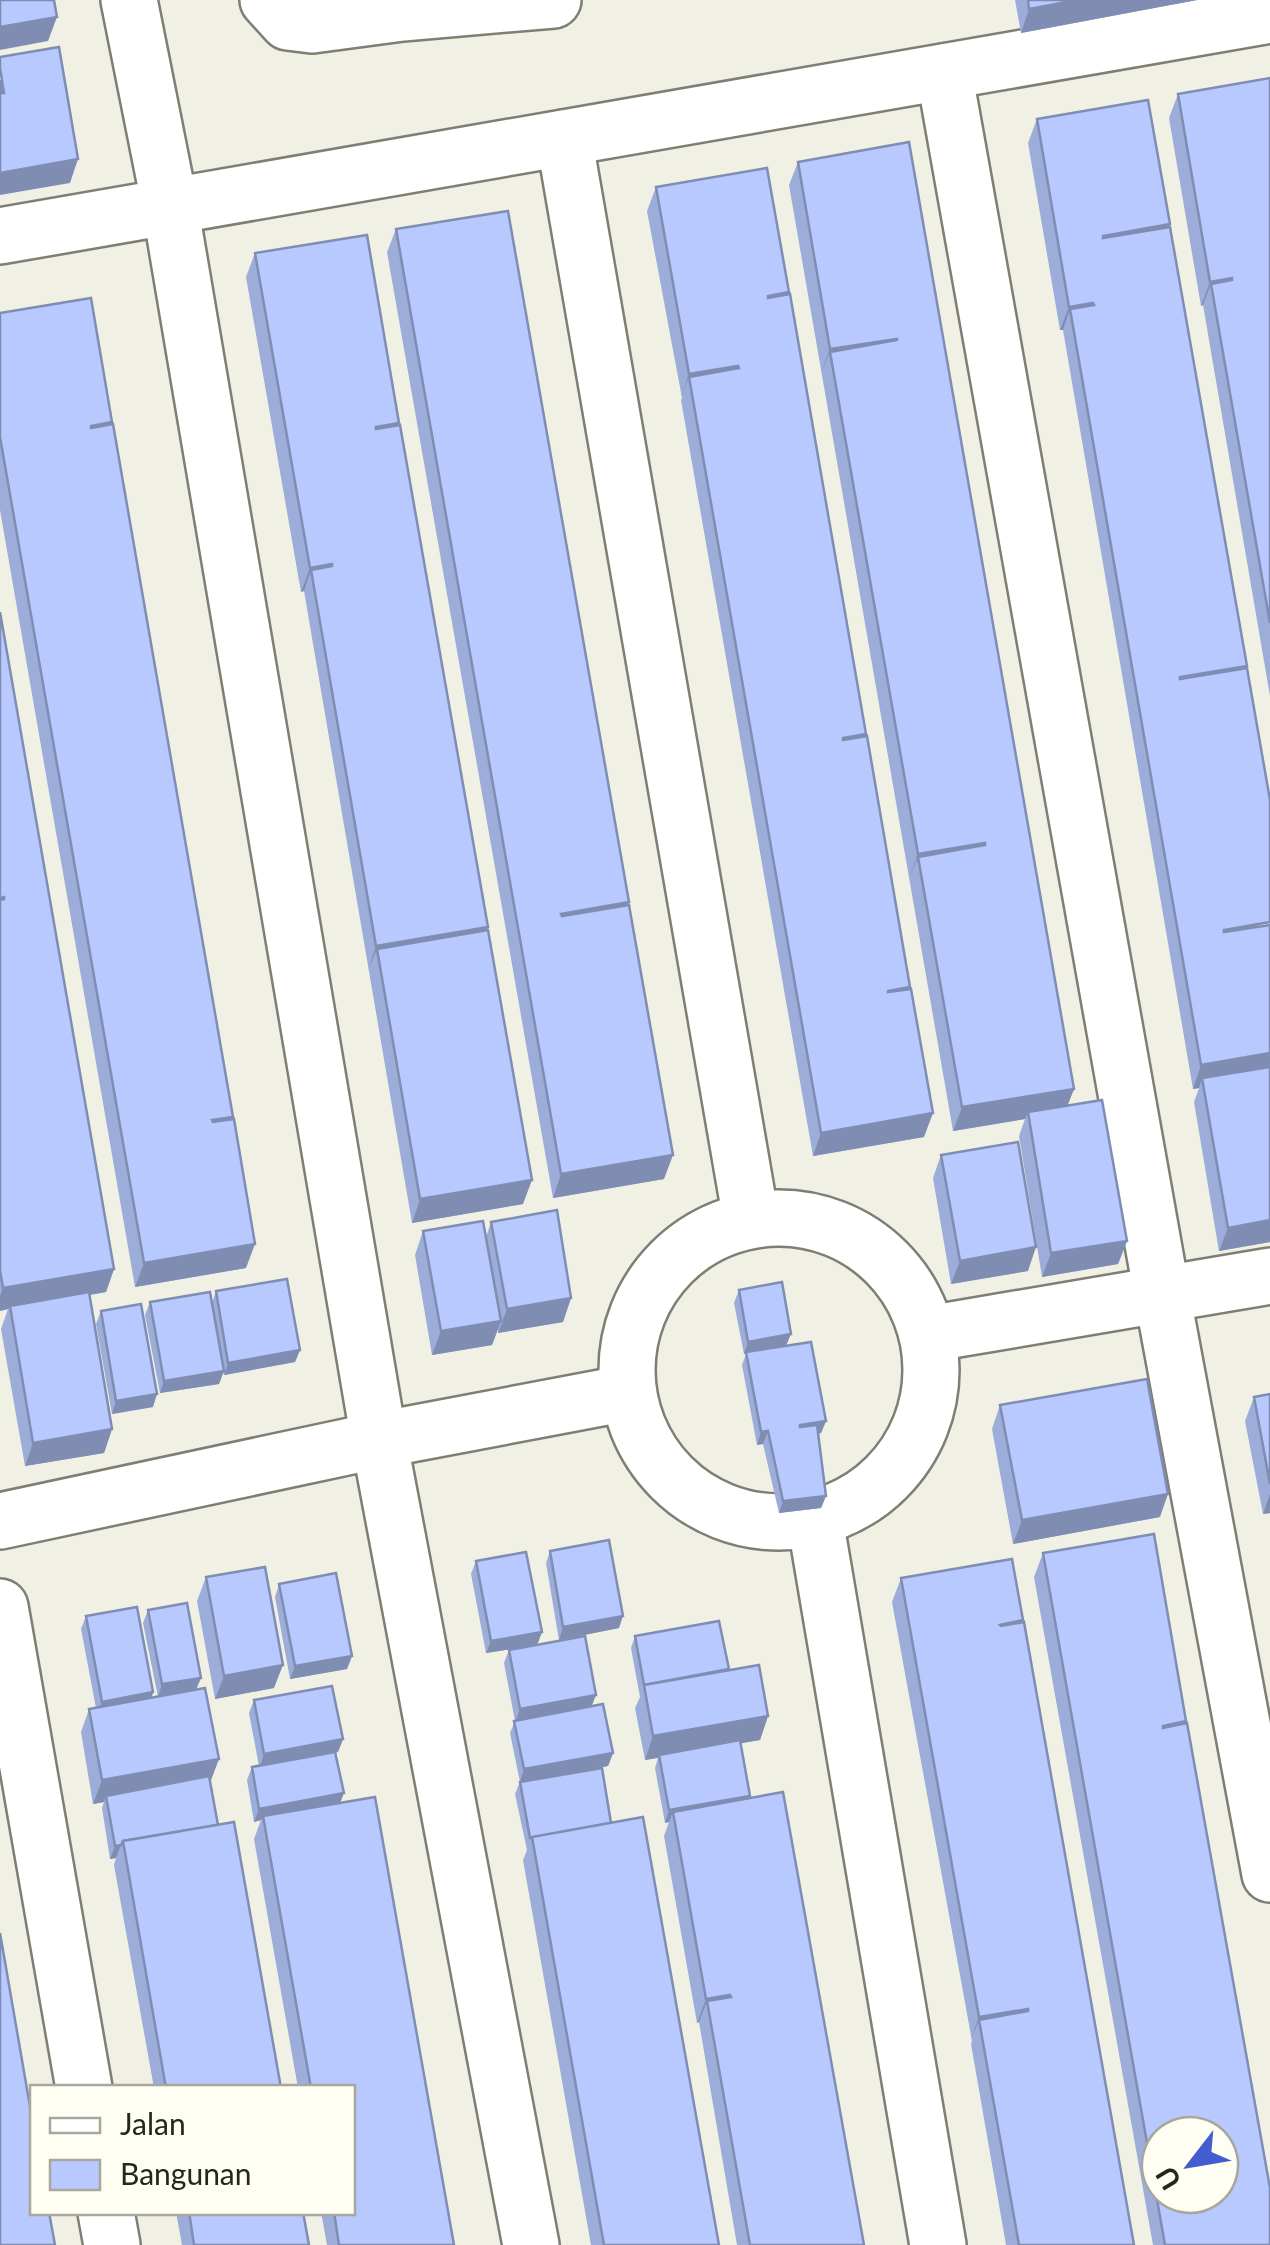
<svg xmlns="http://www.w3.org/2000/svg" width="1270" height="2245" viewBox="0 0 1270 2245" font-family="Lato,sans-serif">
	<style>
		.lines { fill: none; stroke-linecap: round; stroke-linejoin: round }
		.minor-casing { stroke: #7f7e73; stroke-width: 60 }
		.minor { stroke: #fff; stroke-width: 55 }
		.wall { fill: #9dadda }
		.shaded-wall { fill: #808db2 }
		.building { fill: #b7c9fe; stroke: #808db2; stroke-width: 2.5; fill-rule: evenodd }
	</style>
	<rect width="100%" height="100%" fill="#f1f0e4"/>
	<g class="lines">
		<defs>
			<g id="minor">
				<path d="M129,0L170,206L379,1440L531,2245"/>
				<path d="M268,0L288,22L312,25L402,13L553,0"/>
				<path d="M944,72L1162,1294L1270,1874"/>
				<path d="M564,138L751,1219"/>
				<path d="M0,236L1270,15"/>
				<circle cx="779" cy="1370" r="152"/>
				<path d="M928,1334L1270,1276"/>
				<path d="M815,1520L938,2245"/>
				<path d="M0,1521L379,1440L627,1393"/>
				<path d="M0,1607L84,2088"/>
				<path d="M106,2212L112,2245"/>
			</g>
		</defs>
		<use href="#minor" class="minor-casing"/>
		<use href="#minor" class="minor"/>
	</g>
	<g class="wall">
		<path d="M1015,0H1197L1021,33Z"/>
		<path d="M1270,78V696L1203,305L1201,306L1169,118L1178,94Z"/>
		<path d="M1037,119L1169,227L1246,669L1270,1242L1219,1251L1194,1102L1199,1088L1193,1089L1063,330H1060L1028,143Z"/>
		<path d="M798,162L1074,1089L1067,1106L1127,1241L1118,1264L1042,1277L1019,1136L1025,1119L953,1131L789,185Z"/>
		<path d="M656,187L788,295L910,987L924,1137L813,1156L681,400L682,398L647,211Z"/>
		<path d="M396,229L627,905L664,1179L553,1198L387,252Z"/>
		<path d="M255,253L399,423L488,927L487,930L523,1204L412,1223L304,591L301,592L246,277Z"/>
		<path d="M0,313L111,425L232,1119L246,1268L135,1287L0,510Z"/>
		<path d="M0,612L114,1269L106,1292L89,1295L112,1429L104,1453L25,1466L1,1329L8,1309L0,1311Z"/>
		<path d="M941,1155L1028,1271L951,1284L933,1178Z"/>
		<path d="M491,1222L571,1298L563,1322L498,1333V1329L492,1345L432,1355L415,1255L423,1231L486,1237Z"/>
		<path d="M739,1290L787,1346L826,1421L821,1433L818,1434L826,1496L821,1508L779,1513L763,1444L757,1445L742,1365L746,1354H744L734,1303Z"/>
		<path d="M216,1291L300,1350L295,1362L224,1375L223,1372L219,1384L160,1393L145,1315L150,1302L212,1303Z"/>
		<path d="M101,1311L153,1407L112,1414L96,1324Z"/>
		<path d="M1270,1394V1513L1263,1514L1245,1421L1254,1397Z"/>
		<path d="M1000,1405L1160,1517L1013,1544L992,1429Z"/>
		<path d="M550,1551L619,1628L559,1640L546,1563Z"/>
		<path d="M1043,1553L1186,1721L1270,2245H1153L1034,1577Z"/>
		<path d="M476,1561L542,1632L537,1645L486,1653L471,1574Z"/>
		<path d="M206,1577L274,1688L215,1699L197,1601Z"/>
		<path d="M901,1578L1023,1620L1134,2245H1006L971,2044L972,2041L892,1602Z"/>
		<path d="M279,1584L352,1656L347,1669L290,1679L275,1597Z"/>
		<path d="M148,1610L196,1690L218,1825L281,2088H154L114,1865L116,1858L110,1859L102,1808L104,1802L93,1804L81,1732L89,1709L96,1708L81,1629L86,1616L153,1692L152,1698L158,1697L143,1623Z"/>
		<path d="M635,1636L729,1670L768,1716L760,1740L741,1743L750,1798L864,2245H737L699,2022L697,2023L664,1836L669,1822L665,1823L655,1768L658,1758L645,1760L635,1708L640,1697L631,1648Z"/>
		<path d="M509,1650L592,1706L613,1753L608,1766L535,1779L611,1823L719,2245H591L523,1860L527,1850L515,1794L520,1782L510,1733L515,1721L504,1663Z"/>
		<path d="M254,1700L343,1739L338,1752L335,1753L340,1803L454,2245H327L321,2212H352V2088H298L254,1839L261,1820L254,1822L247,1780L252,1767L259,1766L249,1713Z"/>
		<path d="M176,2212H303L309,2245H182Z"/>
	</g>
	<g class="shaded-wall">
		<path d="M1077,0H1197L1021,33L1029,9Z"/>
		<path d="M57,17L48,41L0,50V27Z"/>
		<path d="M78,159L70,183L0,195V173Z"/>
		<path d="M1170,224L1161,248L1094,260L1103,236Z"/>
		<path d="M1232,278L1223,302L1211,284L1203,305L1201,306L1210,282Z"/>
		<path d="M1093,303L1085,326L1070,309L1063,330H1060L1069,307Z"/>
		<path d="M897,339L888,362L830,352L821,373L830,349Z"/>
		<path d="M738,366L730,390L689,377L681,398L689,374Z"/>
		<path d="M332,564L323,588L311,570L304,591L301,592L310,568Z"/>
		<path d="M1247,666L1238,690L1171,701L1180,677Z"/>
		<path d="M985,843L976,867L918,857L909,878L918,854Z"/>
		<path d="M629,902L620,926L553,938L561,914Z"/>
		<path d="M488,927L479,951L377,949L368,970L376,946Z"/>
		<path d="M1270,1053V1075L1202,1078L1199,1088L1193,1089L1201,1065Z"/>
		<path d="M1074,1089L1065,1112H1028L1025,1119L953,1131L962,1107Z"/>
		<path d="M933,1113L924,1137L813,1156L821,1133Z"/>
		<path d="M673,1155L664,1179L553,1198L561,1174Z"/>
		<path d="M532,1180L523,1204L412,1223L420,1199Z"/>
		<path d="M1270,1220V1242L1219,1251L1228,1228Z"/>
		<path d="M1127,1241L1118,1264L1042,1277L1051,1253Z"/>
		<path d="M255,1244L246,1268L135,1287L144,1263Z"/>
		<path d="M1036,1247L1028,1271L951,1284L960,1261Z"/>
		<path d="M114,1269L106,1292L10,1309V1306L8,1309L0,1311V1296L3,1288Z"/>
		<path d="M571,1298L563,1322L498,1333L507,1309Z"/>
		<path d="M501,1321L492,1345L432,1355L441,1331Z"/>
		<path d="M791,1334L786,1346L744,1354L748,1342Z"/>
		<path d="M300,1350L295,1362L224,1375L228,1363Z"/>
		<path d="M224,1371L219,1384L160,1393L164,1381Z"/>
		<path d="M157,1394L153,1407L112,1414L116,1401Z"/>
		<path d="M826,1421L821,1433L795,1438L800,1425Z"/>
		<path d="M112,1429L104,1453L25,1466L33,1443Z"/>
		<path d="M768,1431L763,1444L757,1445L761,1432Z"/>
		<path d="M1168,1494L1160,1517L1013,1544L1022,1520Z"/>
		<path d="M1270,1494V1513L1263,1514Z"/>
		<path d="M826,1496L821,1508L779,1513L783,1501Z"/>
		<path d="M623,1616L619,1628L559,1640L563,1627Z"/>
		<path d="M542,1632L537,1645L486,1653L491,1641Z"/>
		<path d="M352,1656L347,1669L290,1679L295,1666Z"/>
		<path d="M283,1665L274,1688L215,1699L224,1676Z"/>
		<path d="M201,1678L196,1690L158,1697L162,1684Z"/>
		<path d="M153,1692L149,1705L97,1714L102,1702Z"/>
		<path d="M596,1695L591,1708L515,1722L520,1709Z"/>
		<path d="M768,1716L760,1740L645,1760L653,1736Z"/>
		<path d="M343,1739L338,1752L260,1767L264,1754Z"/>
		<path d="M613,1753L608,1766L520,1782L524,1769Z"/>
		<path d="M219,1759L210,1783L106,1796L104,1802L93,1804L102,1780Z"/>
		<path d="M344,1793L339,1806L263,1816L261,1820L254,1822L259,1809Z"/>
		<path d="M750,1796L746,1808L673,1812L669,1822L665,1823L669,1810Z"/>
		<path d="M121,1845L116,1858L110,1859L115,1846Z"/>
		<path d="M730,1995L722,2018L707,2001L699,2022L697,2023L706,1999Z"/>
		<path d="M1028,2009L1019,2033L979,2020L970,2041L979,2017Z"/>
	</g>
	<g class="building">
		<path d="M0,0H54L57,17L0,27Z"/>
		<path d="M1028,0H1077L1029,9Z"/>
		<path d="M59,47L78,159L0,173V80L2,93H4L0,68V57Z"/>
		<path d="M1270,78V623L1211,284L1232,280V278L1210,282L1178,94Z"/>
		<path d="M1148,100L1170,224L1103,236V238L1170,227L1247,666L1180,677V679L1247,668L1270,800V922L1224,930V932L1270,925V1053L1201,1065L1070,309L1094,305L1093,303L1069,307L1037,119Z"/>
		<path d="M909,142L1074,1089L962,1107L918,857L985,845V843L918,854L830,352L897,340V339L830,349L798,162Z"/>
		<path d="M767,168L789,292L768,296V298L790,294L866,734L843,738V740L867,736L910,987L888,991V992L911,989L933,1113L821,1133L689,377L739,368L738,366L689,374L656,187Z"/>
		<path d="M508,211L629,902L561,914L562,916L629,905L673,1155L561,1174L396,229Z"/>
		<path d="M367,235L399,423L376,427V429L400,425L488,927L376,946L311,570L332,566V564L310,568L255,253Z"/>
		<path d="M91,298L112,422L91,426V428L113,424L233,1117L212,1120L213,1122L234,1119L255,1244L144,1263L0,437V313Z"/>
		<path d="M0,612L114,1269L3,1288L0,1271V900L4,899V897L0,898Z"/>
		<path d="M488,930L532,1180L420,1199L377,949Z"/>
		<path d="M1270,1067V1220L1228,1228L1202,1078Z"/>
		<path d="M1102,1100L1127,1241L1051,1253L1028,1112Z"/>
		<path d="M1018,1142L1036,1247L960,1261L941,1155Z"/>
		<path d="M557,1210L571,1298L507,1309L491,1222Z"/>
		<path d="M483,1221L501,1321L441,1331L423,1231Z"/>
		<path d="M287,1279L300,1350L228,1363L216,1291Z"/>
		<path d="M782,1282L791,1334L748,1342L739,1290Z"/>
		<path d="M89,1292L112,1429L33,1443L10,1306Z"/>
		<path d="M210,1292L224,1371L164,1381L150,1302Z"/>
		<path d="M141,1304L157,1394L116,1401L101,1311Z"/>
		<path d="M811,1342L826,1421L800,1425V1427L817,1425L826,1496L783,1501L768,1431L761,1432L746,1352Z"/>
		<path d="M1147,1379L1168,1494L1022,1520L1000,1405Z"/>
		<path d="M1270,1394V1484L1254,1397Z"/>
		<path d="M1154,1534L1186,1721L1163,1726V1728L1187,1723L1270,2188V2245H1165L1043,1553ZM1160,2135H1220V2195H1160Z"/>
		<path d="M609,1540L623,1616L563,1627L550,1551Z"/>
		<path d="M526,1552L542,1632L491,1641L476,1561Z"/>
		<path d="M1012,1559L1023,1620L1000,1625L1001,1626L1024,1622L1134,2245H1019L979,2020L1028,2011V2009L979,2017L901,1578Z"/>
		<path d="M265,1567L283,1665L224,1676L206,1577Z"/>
		<path d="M336,1573L352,1656L295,1666L279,1584Z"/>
		<path d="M187,1603L201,1678L162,1684L148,1610Z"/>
		<path d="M137,1607L153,1692L102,1702L86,1616Z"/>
		<path d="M719,1621L729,1669L644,1685L635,1636Z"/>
		<path d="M585,1636L596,1695L520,1709L509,1650Z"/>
		<path d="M759,1665L768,1716L653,1736L644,1685Z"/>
		<path d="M332,1686L343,1739L264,1754L254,1700Z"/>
		<path d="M205,1688L219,1759L102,1780L89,1709Z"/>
		<path d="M603,1704L613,1753L524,1769L514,1721Z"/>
		<path d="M740,1740L750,1796L669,1810L659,1755Z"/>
		<path d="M335,1752L344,1793L259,1809L252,1767Z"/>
		<path d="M602,1768L611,1823L530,1838L520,1782Z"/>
		<path d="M209,1776L218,1825L123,1841L121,1845L115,1846L106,1796Z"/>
		<path d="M783,1792L864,2245H750L707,2001L731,1997L730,1995L706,1999L673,1812Z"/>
		<path d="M375,1797L454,2245H339L334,2212H352V2088H311L263,1816Z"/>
		<path d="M643,1817L719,2245H604L532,1837Z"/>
		<path d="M234,1822L281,2088H166L123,1841Z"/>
		<path d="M0,1933L32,2118V2212H49L55,2245H0Z"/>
		<path d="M189,2212H303L309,2245H194Z"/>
	</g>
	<rect x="30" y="2085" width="325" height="130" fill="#fffef2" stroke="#a8a79e" stroke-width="2.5"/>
	<rect x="50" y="2118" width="50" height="15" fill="#ffffff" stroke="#a8a79e" stroke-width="2.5"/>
	<text x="120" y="2135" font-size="30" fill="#252521">Jalan</text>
	<rect x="50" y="2160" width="50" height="30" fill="#b7c9fe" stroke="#a8a79e" stroke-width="2.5"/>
	<text x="120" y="2185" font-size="30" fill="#252521">Bangunan</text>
	<g transform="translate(1190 2165) rotate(239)"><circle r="48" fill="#fffef2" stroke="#a8a79e" stroke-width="2.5"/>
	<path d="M0-8L18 38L0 25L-18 38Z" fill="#435ccf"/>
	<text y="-15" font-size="28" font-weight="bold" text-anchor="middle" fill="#252521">U</text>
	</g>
</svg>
